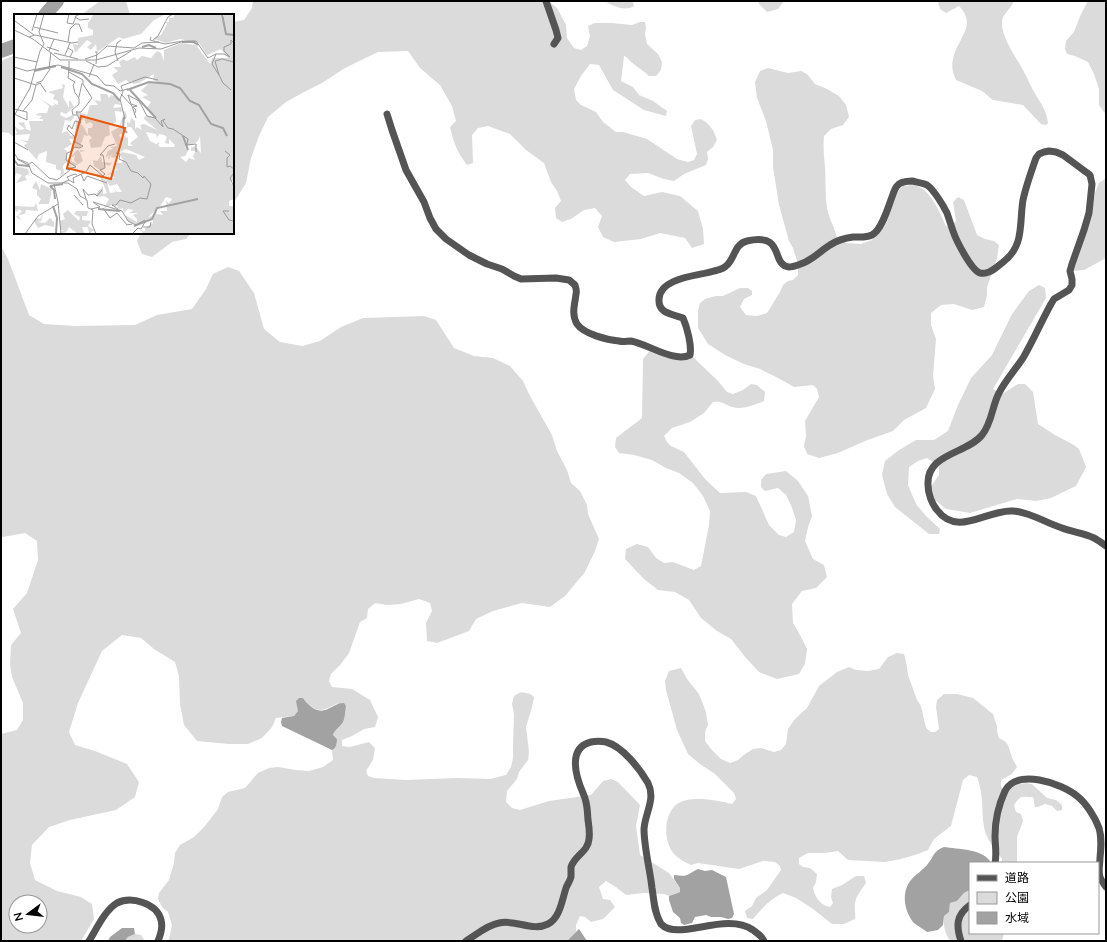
<svg xmlns="http://www.w3.org/2000/svg" width="1107" height="942" viewBox="0 0 1107 942" font-family="Lato,'Noto Sans JP',sans-serif">
	<style>
		.green { fill: #dbdbdb; fill-rule: evenodd }
		.water { fill: #a2a2a2 }
		.lines { fill: none; stroke-linecap: round; stroke-linejoin: round }
		.river { stroke: #a2a2a2; stroke-width: 14 }
		.street { stroke: #545454; stroke-width: 7 }
		.inset-river { fill: none; stroke: #a2a2a2; stroke-width: 2 }
		.inset-road { fill: none; stroke: #999; stroke-width: 1 }
		.view { fill: #e8590c; fill-opacity: 0.15; stroke: #e8590c; stroke-width: 2 }
		.inset-edge { fill: none; stroke: #000; stroke-width: 2 }
	</style>
	<rect width="100%" height="100%" fill="#fff"/>
	<g class="green">
		<path d="M100,1H126L130,15H81Z"/>
		<path d="M253,1H548L557,8L566,25L567,38L574,48L581,50L587,46L590,36L588,26L595,23H611L632,25L640,22H645L646,28L645,34L647,44L658,54L662,62L661,70L656,76H649C644,71 640,69 635,65C630,62 629,58 624,56L621,81L633,87L639,95L653,101L667,111L666,116L644,110L613,90L599,65L590,64L581,76L574,89L576,100L581,105L596,112L603,122L616,132H623L647,139L677,159L688,162L694,160L697,154L691,126L695,120L701,119C710,124 714,130 717,140L713,147L707,152L708,159L706,165L684,174L674,181L664,179L648,173L630,174L625,180L631,187L644,196L662,192L680,196L698,211L703,229L704,244L692,248L685,238L660,233L641,239L614,242L603,237L598,227L602,216L595,208L584,210L571,219L562,222L556,218L555,208L561,201L557,191L551,182L544,163L526,150L510,134L488,126L478,128L472,135L473,163L467,165C457,152 454,144 450,127L456,121L452,106L440,85L420,68L408,51L378,52L345,68L322,83L304,92L286,102L268,117L259,136L251,158L246,183L233,204V22L244,20L252,8Z"/>
		<path d="M604,1H632L633,2L634,6C624,12 614,6 604,1Z"/>
		<path d="M758,1H784L778,9L767,12L759,4Z"/>
		<path d="M938,1H1014C1012,8 1002,14 1002,22C1001,37 1016,57 1023,70C1027,77 1030,85 1034,92C1040,102 1047,111 1048,123L1046,125L1041,124L1023,105L993,100L982,91L956,80C953,73 951,67 953,59C957,38 978,26 959,6L946,13L940,9Z"/>
		<path d="M1088,1H1106V115L1099,105V89L1094,74L1088,62L1075,56L1067,54L1065,49L1066,41L1074,32L1081,14Z"/>
		<path d="M15,55V138L9,133L1,132V61Z"/>
		<path d="M768,68L788,73L801,71L807,74L815,84L827,89L839,96L846,105L849,117L843,125L831,129L824,136C823,147 824,156 825,167C826,181 825,194 827,208C829,218 834,227 837,237L846,243L861,244L872,240L880,232L887,222L894,195L903,186C906,186 910,185 913,185C930,187 940,213 946,226L952,225L956,221L953,202L958,197L964,200L977,235L985,239L994,241L999,245L997,258L987,287V295L984,307L972,310L954,304L941,305L931,313V325L936,339L933,376L935,389L926,408L904,420L893,431L865,441L838,453L819,458L807,454L804,446L806,436L805,421L819,397L817,389L813,385L794,387L780,379L760,369L744,364L725,355L708,344L698,328V311L700,303L705,299L716,296H723L740,288H748L752,291V295L744,299L740,307L746,315L757,316L767,313L780,292L783,285L788,281L793,280L798,275V264L793,248L789,241L779,205L773,167V150L766,121L757,98L755,82L760,71Z"/>
		<path d="M1106,178V258L1084,270L1073,271L1092,213L1095,193L1099,183Z"/>
		<path d="M141,233H191L186,239L172,242L152,257L142,254L137,241Z"/>
		<path d="M1,246L8,259L29,315L44,324L75,326L135,325L157,315L192,309L206,289L213,274L228,267L239,271L254,293L264,329L280,342L302,346L320,341L341,327L363,318L424,316L436,320L454,348L474,356L493,358L510,366L523,381L530,396L552,435L557,451L567,470L571,483L580,491L587,505L588,514L599,539L595,551L585,572L565,596L550,607L522,603L493,611L476,619L469,631L437,643L427,641L426,623L432,611L430,603L419,599L401,604L387,605L375,603L368,609L367,618L360,622L349,653L341,664L331,674L329,681L332,687L352,689L370,700L378,717L375,727L364,729L352,736L342,740V746L350,747L369,742L375,748L373,760L366,771L368,776L374,778L406,780L457,778L490,779L506,775L511,767L513,758V745L514,714L512,704L514,696L521,692L530,694L534,697L532,707L526,727L529,752L528,760L519,772L517,779L507,791L506,802L512,808L520,810L549,801L591,795L603,781L611,779L618,782L640,805L636,826L640,855L669,873L680,888V892L675,894L669,896L664,894L644,893L626,895L616,887L606,881L599,887L603,899L610,900L615,907L603,919L591,922L585,917L580,916L576,925V932L567,941H168L169,939L172,925L168,912L162,907L158,899L159,893L169,880L174,863L175,853L180,845L194,837L205,826L218,809L222,797L228,792L245,788L258,773L269,768L278,767L296,770L309,771L323,767L333,760L332,750C336,747 337,744 337,739L333,735L335,730L338,703C322,712 316,714 303,698L298,706V711L294,716L276,718L272,727L262,738L248,744H229L197,741L184,725L180,704L179,676L175,662L154,649L141,638L122,635L102,651L78,703L69,732L75,745L95,751L127,764L139,782L135,797L116,810L70,820L49,827L32,845L30,863L35,880L57,891L81,897L92,904L94,919L81,941H1V734L17,730L23,720V703L12,677L10,664L11,645L21,633L13,609L27,593L38,560L37,541L25,533L3,537L1,539ZM16,902H40V926H16Z"/>
		<path d="M1039,285L1045,288L1046,298L993,389L1002,394L1018,384H1025L1033,392L1038,424L1055,435L1074,445L1079,449L1086,467L1076,486L1051,498L1036,501L1017,499L970,513L946,509L932,498L930,488L939,475V466L927,458L918,461L909,467L908,485L916,504L927,517L940,529L939,534H929L895,507L887,494L882,475L885,461L899,450L916,440H934L948,431L958,405L971,378L992,355L1012,314L1029,291Z"/>
		<path d="M651,349L681,354L693,357L718,381L727,392L733,394L743,390L751,384L757,385L765,392L764,401C754,405 743,410 732,407C723,404 723,401 713,402L704,413L690,422L672,428L664,436L667,442L671,446L684,452L705,479L720,493L746,492L756,496L769,525L779,535L786,537L794,532L796,520L791,505L786,495L778,488L765,491L761,487V480L766,474L786,471L798,481L808,496L812,516L808,527L805,541L813,559L824,565L827,577L816,588L802,591L792,604L793,623L800,635L807,649L805,664L799,674L777,679L759,672L746,658L731,639L717,631L701,618L689,600L675,592L658,590L644,579L625,559L626,549L637,544L648,547L656,558L664,563L673,562L694,570L701,566L709,525L710,511L703,496L693,483L679,473L666,468L652,460L634,455L619,453L615,447L616,438C624,431 634,425 642,418L643,359Z"/>
		<path d="M897,653L904,654L906,662L908,675L917,700L921,706L926,728L931,732H935L939,729L936,707L937,700L944,694H957L973,698L993,714L997,726V731L999,738C1009,743 1008,745 1011,754C1012,759 1015,763 1017,767L1012,774L1001,780V786L1003,789L1020,784L1026,783L1032,784L1047,798L1056,800L1062,805V810L1057,811L1052,806L1045,804L1038,807H1035L1034,803V799C1030,795 1034,798 1028,797C1019,796 1019,799 1014,805L1016,812L1021,814L1023,821L1017,837V863H1002V859C995,849 986,839 984,827C981,809 984,795 977,777L969,775L963,780L951,826L934,839L928,850L918,854L901,859L885,862L848,860L838,851L825,853H808L799,858V864L803,867L810,868L817,874L816,882L813,888C815,897 820,905 830,907L833,903L831,897L832,889L842,885L856,876H864L866,883C862,889 856,896 855,903C854,908 856,914 855,919L844,924H832L813,909L796,898L783,893C770,899 762,908 753,919L747,918L745,911L752,906L756,898L767,890L781,870L780,866L775,862L763,861L739,869L698,863L691,865C685,862 679,859 675,855C663,842 663,815 677,804C689,795 718,800 732,804L736,799L734,793L715,774L700,764L688,754L677,730L666,690L665,681L669,671L681,668L687,679L699,694L706,712L708,725L705,732V741L711,749L721,759L730,763L738,760L745,754L753,749L761,748L774,752L781,750L786,744L788,729L795,719L807,708L819,686L837,672L849,667L856,670L868,671L879,669L888,657Z"/>
		<path d="M969,891L970,894V933H1004L1002,941H950C945,933 943,926 944,916L949,912L950,903L957,901L964,893Z"/>
		<path d="M135,934L141,935L145,941H125L128,937Z"/>
	</g>
	<g class="water">
		<path d="M299,698H303C308,705 316,713 325,710C332,708 336,703 344,703L346,706C345,711 345,718 343,722C340,727 335,729 333,735L337,739C337,744 336,748 332,750L282,726L281,722L282,718L294,716L298,711L296,701Z"/>
		<path d="M944,847C957,849 985,849 991,863H970V890L964,893L957,901L950,903L949,912L944,916L943,925L938,930L927,932C923,929 918,926 914,923C904,911 901,892 911,880C916,874 923,870 927,865C934,857 933,851 944,847Z"/>
		<path d="M698,869L705,871L712,870L726,877L734,914L732,918L728,919L721,917H711L706,915L695,917L692,923L684,925L681,923L680,918L673,912L669,900V896L675,894L680,892V888L674,879V875C689,877 686,875 698,869Z"/>
		<path d="M122,928H134L135,934L128,937L125,941H108L110,937Z"/>
		<path d="M579,929L587,941H567Z"/>
	</g>
	<g class="lines">
		<g class="river">
			<path d="M45,15L57,1"/>
			<path d="M1,51L15,46"/>
		</g>
		<g class="street">
			<path d="M546,1L556,30L558,38L554,44"/>
			<path d="M387,114L392,130L406,170L424,202L430,218L436,229L446,239L469,255L487,264L502,269L514,276L521,279L556,278L569,280L575,285C576,288 577,291 576,294C575,304 571,314 577,324C584,334 607,340 619,341C623,342 627,341 631,341C648,344 674,363 690,355C692,346 687,327 683,318C673,314 658,314 659,299C660,277 699,276 714,271C718,270 723,269 726,266C735,259 734,244 747,241C786,232 770,265 789,267C792,267 795,266 798,265C814,260 817,253 830,245C836,241 845,238 853,237C859,237 866,238 872,235C882,230 888,207 892,197C893,194 895,188 897,186C900,182 907,181 912,181C916,182 923,183 927,185C934,190 943,205 947,213C949,219 951,225 953,231C956,240 971,270 980,273C983,274 986,273 989,272C994,270 998,266 1002,263C1025,246 1019,224 1023,200C1026,186 1031,172 1036,158L1039,154L1044,152L1049,151L1056,152L1063,155L1090,175L1092,184L1089,213L1084,230L1072,264L1070,271L1072,279V285L1069,290L1054,299L1051,304C1041,322 1033,341 1023,358C1015,370 1005,381 999,393C992,406 992,423 982,435C967,454 926,453 928,485C928,494 932,504 937,510C958,538 987,509 1013,511C1030,512 1046,523 1062,528C1072,532 1084,533 1094,538C1098,540 1102,543 1106,546"/>
			<path d="M995,863C997,854 995,845 995,836C995,821 999,804 1005,791C1017,768 1061,783 1077,796C1086,803 1095,817 1099,828C1102,838 1101,848 1100,858C1100,864 1098,871 1100,877C1101,880 1104,884 1106,887"/>
			<path d="M89,941C96,930 105,910 117,903C131,896 157,903 161,920C163,927 161,934 158,941"/>
			<path d="M466,941C476,935 487,925 499,923C516,919 532,932 548,924C560,918 562,900 566,888C567,885 570,881 571,877C571,874 571,870 571,867C575,855 588,852 589,839C590,832 589,827 588,820C587,809 588,804 583,793C576,777 567,748 591,742C596,741 601,741 606,742C622,746 640,769 648,783C656,799 645,813 644,829C644,847 650,870 652,888C654,900 654,913 661,924C678,942 725,911 753,930C757,933 762,936 764,941"/>
			<path d="M961,941C956,926 956,915 970,905"/>
		</g>
	</g>
	<g transform="translate(14 14)">
		<rect width="220" height="220" fill="#fff"/>
		<path d="M80,0H152L140,6L127,20L109,25L105,23L83,38L82,30L77,36L73,33L78,29L73,26L61,39L59,30L64,31V24L79,21V16L74,14V9ZM161,0H207L210,3V0H220V166L216,168L220,173V185L215,187V192H220V220H130L126,216L131,217V214L139,209V206L132,208L138,203L123,211L113,206L111,201L123,208V205L119,201L124,199H115L120,196L114,195L110,199L109,194L105,195L101,190L90,194L95,185L90,182L83,183L82,180L89,172V180L93,179L85,160L93,168L96,179L102,178L99,173L103,178H108L103,170L96,172L91,165L101,164L97,160L92,161L103,156L101,149H108L109,146L106,141L103,143L108,138L122,141L125,146L131,143L112,135L102,140V144L97,143L99,139L95,144L96,145H94L95,141L91,144L94,137L99,135L97,133L103,132L97,118L105,113L111,96L113,103L107,110L110,119L105,121L108,126L111,121L112,124L114,123V132H119L116,129L124,123L117,113H113V108L116,109L117,104L121,107V115L123,113L128,116L126,111L130,110L143,116L130,105L131,102L142,103L133,94L137,88L128,83L134,81L127,77L135,69L143,68L139,66L140,60L125,69L119,70L117,66V70L112,66L104,70L98,61L104,57L99,53H107L105,48L109,45L113,47L121,43L123,46L128,42L137,44L143,37L147,39L150,47V36L167,29L182,31L196,50L198,44H214L207,35L193,41L185,29L166,25L152,29L140,25L141,23L147,21L153,10L152,8H155V4H159ZM132,118L142,120L143,124L145,120L150,121L153,123L151,129L155,130V125L161,131L160,133H146L144,131L146,128L142,130L136,127ZM186,122L187,139L181,132L177,134V137H182L179,142L181,146L175,144L172,148L166,143L171,142L174,137L171,133L183,128ZM152,183L158,185L155,189L152,187L153,197H146L149,201L142,200L143,197L138,202L134,203L147,191ZM48,70L51,71L49,83L55,94V87L60,88H57L60,93L52,100L47,98L46,101L52,104L59,101L60,103L57,107L51,106L48,119L53,117L57,122L61,120L62,105L69,112L74,121V114H78L79,110L76,108L72,110L70,104L67,107L62,97L73,101L76,91H84L80,86L87,87L86,80H93L95,84L97,81L102,83L107,91L101,90L99,94L107,93L109,98L101,97L102,108L95,112L96,121L91,123L87,133L77,134L75,126L78,124L75,121L73,122L70,121L68,128L72,130L67,128V133L61,134L60,125H55L58,130L50,135L53,137V145L63,150L60,146L61,140L59,143L57,142L64,135L65,138L67,136L71,137L66,138L69,147L61,152L52,148L49,152L50,159L46,163L47,157L42,155V151L32,148L33,137L25,140L23,145L26,147L22,145L10,131L14,129L6,126L14,127L16,120L3,121L0,120L3,119L0,112L6,116L11,115L4,109L10,108L12,115L17,117L15,107H29V105H25L28,102L21,101L25,99H33L35,92L26,85L38,92L41,91L39,89L44,91V87L39,85L41,81L34,78L49,74ZM87,142L88,148L98,149L95,152L89,150L91,153L87,157L80,152L79,146L83,147ZM0,152L14,155L15,160L11,162L13,166L2,169L8,161L2,159L1,163ZM22,167L26,176L27,170L38,175L35,190H24L27,185L23,181V176L18,174ZM22,189L24,197L12,196L11,200L4,201L7,206L2,203L8,197L5,195L3,198L0,195V192L20,193ZM54,196L65,207L66,203L60,200L62,197H74L73,202H68V206L77,207L74,212L80,216L75,220L74,213H68L70,219L64,220L55,213L53,217L50,219L46,218L50,216H46V207L51,205L49,200ZM30,198L27,207L23,208L31,209L36,204L40,208V213L31,211L24,214L20,207L22,204L26,205Z" fill="#dbdbdb" fill-rule="evenodd"/>
		<path class="inset-river" d="M208,0L212,20L220,21M168,28H180L184,31M128,33L135,31L142,34M47,53L68,60L78,70L99,79L106,87M20,57L42,52M113,76L135,68L156,70L166,74L176,87L185,91L197,110L209,114L213,122M116,76L142,104M110,103L109,114L113,119M169,122L174,136M0,146L4,151L15,152M36,172L49,170M36,172L40,176L41,185M39,192L43,204L42,219M84,195L106,197M120,212L138,205L143,194L184,185"/>
		<path class="inset-road" d="M55,0L53,9L59,10M61,3L66,6L75,5M1,7L20,21M59,10L62,2L66,0M20,13L44,19M0,16L19,25L46,46H82L125,34L147,35L170,27H182L194,44L202,40L198,50L205,61L201,47L208,45L220,48M18,17L23,0M15,23L21,21L58,29L64,28M137,23L136,26L151,30L169,27M139,26L144,22L154,3L159,0M54,28L56,15L61,10H65L68,18M33,33L45,37M54,34L59,37L56,43M35,37L40,25M81,38H83L82,50M40,39L64,45M202,40H210L216,43L210,37V33L217,30V26L220,29M51,41L56,29M0,43L23,48M71,45L83,41L93,32L120,34L128,29L145,28M55,47V54L83,62L91,71L100,72L106,77L114,75M72,47L84,53L93,52L117,37M104,47L101,38L103,29L107,26M0,53L13,57L44,51L55,54L54,64L61,68L59,71L61,79L65,84V90L58,96L59,101H63M35,55L37,38M0,61V78M205,61L209,69L217,76M75,63L80,50M0,64L22,71L26,69L32,78M22,69L28,67L36,55M107,80L118,92L122,104M65,83L68,69M0,95L13,98V106L0,100M9,97L18,86L22,71M120,101L122,96L119,93L123,92L117,90L114,81L125,87L133,102L141,104L149,113L147,107L151,105L149,107L154,114L159,115L174,125L173,131L182,130V138M0,102L16,74L26,37L30,30L25,18L30,0M111,105L106,85L109,78L107,72L131,63L144,66M0,128L14,136M211,137L216,141L213,144V153L216,152L220,155M0,139L4,145L14,149L18,159L34,169H54L63,175L66,182L73,186L74,194L79,196L78,210L82,220M102,139L106,140L105,145L112,148L117,157L124,159L129,164L130,162L137,170L133,185L126,184L117,189L106,186L102,191H98L104,195M3,145L14,151M14,151L18,148L35,164L43,166L56,156L52,155L62,153L52,146L53,139L58,137L60,133L66,134L69,132L61,128V123L53,115L55,111L58,115L61,107L67,109L62,98H67L78,84L69,70V66L55,58M220,159L216,164L220,173M67,160L70,167L73,162L93,169M55,166L53,163L61,160L63,161M48,169L55,166L60,169L59,164L72,158L76,151L89,162L91,160L86,156L91,154L90,146L89,141H86L94,132L101,130M40,170L44,188M60,181L69,191M72,185L69,175L74,181L81,180L83,182L88,176M44,188L47,220M89,194L96,204L103,199L113,211L118,210M77,195L86,193L79,188L108,197L114,207L122,211L131,206M215,197H209L215,206L220,207M129,213H136L137,208M11,220L24,202L44,190M118,220L124,214L127,215L131,208"/>
		<path class="view" d="M67,102L111,114L97,165L53,154Z"/>
		<rect width="220" height="220" class="inset-edge"/>
	</g>
	<rect width="1107" height="942" fill="none" stroke="#000000" stroke-width="4"/>
	<rect x="969" y="862" width="130" height="72" fill="#ffffff" stroke="#999999"/>
	<rect x="977" y="875" width="20" height="6" fill="#545454" stroke="#999999"/>
	<text x="1005" y="882" font-size="12" fill="#000000">道路</text>
	<rect x="977" y="892" width="20" height="12" fill="#dbdbdb" stroke="#999999"/>
	<text x="1005" y="902" font-size="12" fill="#000000">公園</text>
	<rect x="977" y="912" width="20" height="12" fill="#a2a2a2" stroke="#999999"/>
	<text x="1005" y="922" font-size="12" fill="#000000">水域</text>
	<g transform="translate(28 914) rotate(255)"><circle r="19" fill="#ffffff" stroke="#999999"/>
	<path d="M0-3L7 15L0 10L-7 15Z" fill="#000000"/>
	<text y="-6" font-size="11" font-weight="bold" text-anchor="middle" fill="#000000">N</text>
	</g>
</svg>
